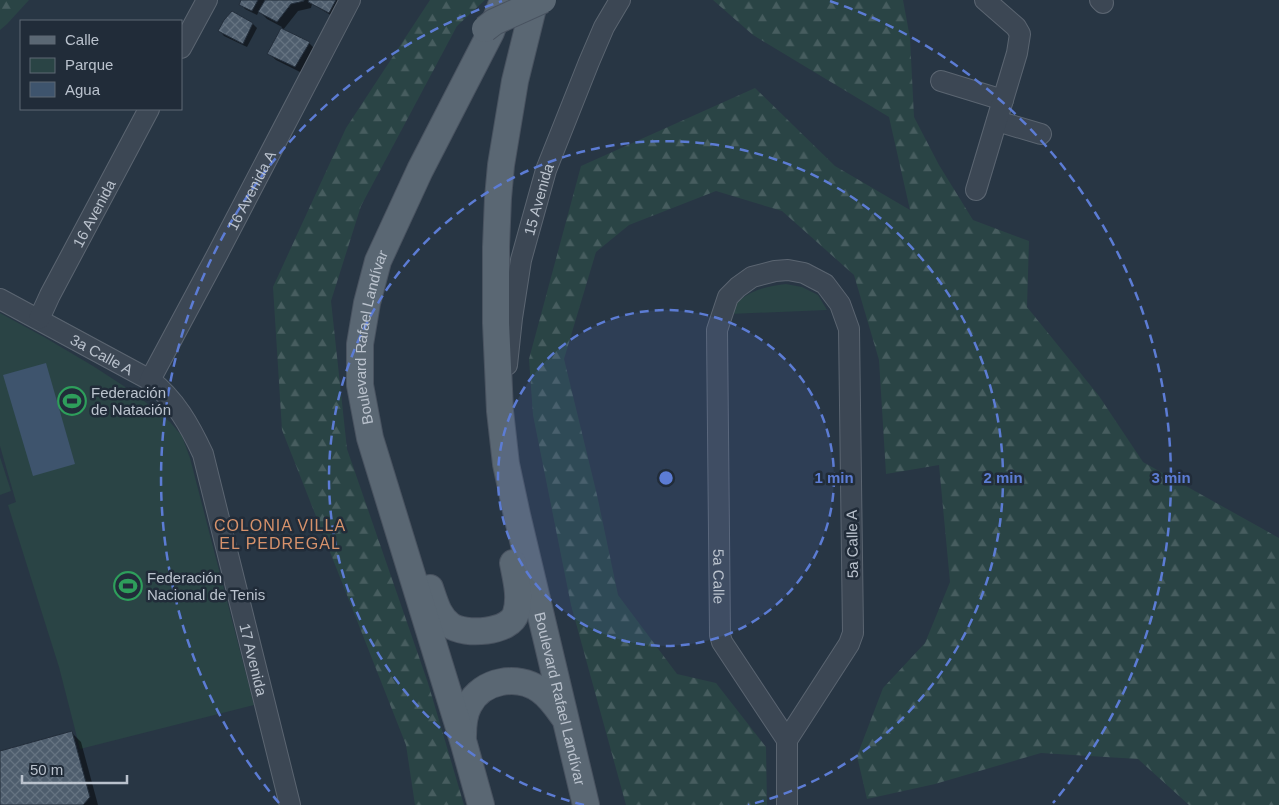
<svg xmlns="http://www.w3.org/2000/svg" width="1279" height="805" viewBox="0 0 1279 805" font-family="Helvetica,sans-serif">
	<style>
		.green { fill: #2a4445 }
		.forest { fill: url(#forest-firs) }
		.water { fill: #3e546d }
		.shadow { fill: #0007 }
		.building { fill: url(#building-cross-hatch); stroke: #232e3b }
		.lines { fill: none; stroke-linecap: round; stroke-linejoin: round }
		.minor-casing { stroke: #5b6571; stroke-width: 22 }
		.major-casing { stroke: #495360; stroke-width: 28 }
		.minor { stroke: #3c4754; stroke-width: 20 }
		.major { stroke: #5a6773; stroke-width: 26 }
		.major-bridge-casing { stroke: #495360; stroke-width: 28; stroke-linecap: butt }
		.major-bridge { stroke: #5a6773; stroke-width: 26 }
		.ring { fill: none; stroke: #5c7cd4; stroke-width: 2.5; stroke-dasharray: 9 6 }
		.labels { text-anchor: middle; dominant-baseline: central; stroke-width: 5; stroke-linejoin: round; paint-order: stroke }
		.street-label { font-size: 15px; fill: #bac2cd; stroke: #212c39 }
		.poi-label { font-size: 15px; fill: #bac2cd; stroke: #212c39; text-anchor: start }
		.neighbourhood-label { font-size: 16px; letter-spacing: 1px; fill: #d7926b; stroke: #212c39 }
		.centre { fill: #5c7cd4; stroke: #212c39; stroke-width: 2.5 }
		.ring-label { font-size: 15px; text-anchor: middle; font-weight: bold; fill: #5c7cd4; stroke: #212c39; stroke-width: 5; stroke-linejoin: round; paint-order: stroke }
	</style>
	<defs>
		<pattern id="forest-firs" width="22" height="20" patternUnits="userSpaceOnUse" patternTransform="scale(1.25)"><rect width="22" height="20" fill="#2a4445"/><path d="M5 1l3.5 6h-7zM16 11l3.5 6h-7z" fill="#475d5f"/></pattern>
		<pattern id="building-cross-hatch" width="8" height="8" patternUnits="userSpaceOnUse" patternTransform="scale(1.25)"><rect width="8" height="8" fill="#4e5d6d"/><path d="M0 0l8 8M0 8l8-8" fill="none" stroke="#657381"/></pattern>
	</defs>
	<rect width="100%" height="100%" fill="#283644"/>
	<g class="green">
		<path d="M786,284L802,287L818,295L827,310L730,314C733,309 736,304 740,300C753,289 770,286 786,284Z"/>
		<path d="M0,313L44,337L93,366L133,392L155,410L170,422L182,436L190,458L254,705L80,749L59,667L8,505L16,502L0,446Z"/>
		<path d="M0,457L11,491L0,495Z"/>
	</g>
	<g class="forest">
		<path d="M0,0H29L7,24L0,30Z"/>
		<path d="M430,0H485L457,26L361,206L331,301L347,449L428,683L464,805H415L406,745L282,430L273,287L346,128Z"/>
		<path d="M713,0H903L910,38L914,117L939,165L973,220L1029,241L1027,307L1099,396L1143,462L1279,538V805H1189L1138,759L1041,753L935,784L867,799L857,756L883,688L925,643L950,582L939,465L886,474L879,360L854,275L782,211L716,191L629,225L596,252L564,359L597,495L618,595L677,674L716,683L766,747L767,805H626L571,605L533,415L529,359L581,166L755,88L835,166L910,210L889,117L753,35Z"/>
	</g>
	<path class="water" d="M46,363L75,464L33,476L3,375Z"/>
	<g class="shadow">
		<path d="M243,0H343L334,17L312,4L311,8L298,11L283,30L309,43L316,50L302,73L276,60L268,53L282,27L267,19L259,11L257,15L245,9L241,4Z"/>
		<path d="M253,24L257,28L247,47L224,36L220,31Z"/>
		<path d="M71,732L81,742L98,805H0V752Z"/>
	</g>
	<g class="building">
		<path d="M241,0H258L252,11L239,5Z"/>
		<path d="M265,0H304V1L291,4L277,22L258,12Z"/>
		<path d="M309,0H336L329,13L308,2Z"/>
		<path d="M232,11L253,23L243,44L218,31L224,20Z"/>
		<path d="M281,28L310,42L295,67L267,54Z"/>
		<path d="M72,731L90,797L83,805H0V751Z"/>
	</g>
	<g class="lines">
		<defs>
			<g id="minor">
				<path d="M1100,0L1103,3"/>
				<path d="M181,48L207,0"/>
				<path d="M941,81L1003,100"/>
				<path d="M997,121L1041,134"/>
				<path d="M976,190L1017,53L1020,34L1016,27L985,0"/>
				<path id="s1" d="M0,299L150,380C175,399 190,426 203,454L290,805"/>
				<path id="s2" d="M39,319L50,295L149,109"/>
				<path id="s3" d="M507,365L512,318L521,260L546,170L589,62L604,27L620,0"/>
				<path id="s4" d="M150,380L218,253L350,0"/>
				<path id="s5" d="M787,740L849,644L853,633L849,329L840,304L825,284L804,273L788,270L775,271L752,277L738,287L728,297L717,330L720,635L722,642L787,740V805"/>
			</g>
			<g id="major">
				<path id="s6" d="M535,0L515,81L501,165L498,198L496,247V323L500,411L506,464L517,515L586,805"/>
				<path d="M430,588C435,602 438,616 450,625C464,636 511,633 516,613C521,597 516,579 513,563"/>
				<path d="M463,736C463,726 464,714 469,705C482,680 517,674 540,690C550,697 556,706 563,716"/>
				<path id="s7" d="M481,805L464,744L370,438L360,385V344L367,303L378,261L420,170L491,32L503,0"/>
			</g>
		</defs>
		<use href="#minor" class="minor-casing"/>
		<use href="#major" class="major-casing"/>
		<use href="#minor" class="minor"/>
		<use href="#major" class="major"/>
		<defs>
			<path id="major-bridge" d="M485,29L494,22L543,0"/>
		</defs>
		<use href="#major-bridge" class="major-bridge-casing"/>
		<use href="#major-bridge" class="major-bridge"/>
	</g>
	<circle cx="666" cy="478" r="168" fill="#5c7cd4" fill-opacity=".12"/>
	<g class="ring">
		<circle cx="666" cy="478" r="168"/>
		<path d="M584 805A337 337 0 1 1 748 805"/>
		<path d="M279 803A505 505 0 0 1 502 1M830 1A505 505 0 0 1 1053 803"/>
	</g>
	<defs>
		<symbol id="stadium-ring" viewBox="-11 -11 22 22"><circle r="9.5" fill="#212c39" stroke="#2e9e5b" stroke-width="1.5"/><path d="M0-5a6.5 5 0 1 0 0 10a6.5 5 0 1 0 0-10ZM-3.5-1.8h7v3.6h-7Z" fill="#2e9e5b"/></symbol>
	</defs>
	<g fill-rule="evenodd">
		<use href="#stadium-ring" x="56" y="385" width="32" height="32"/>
		<use href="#stadium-ring" x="112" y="570" width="32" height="32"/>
	</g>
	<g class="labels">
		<g class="street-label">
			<text stroke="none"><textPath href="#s4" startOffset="215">16 Avenida A</textPath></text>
			<text stroke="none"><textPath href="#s3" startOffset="169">15 Avenida</textPath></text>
			<text stroke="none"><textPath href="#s2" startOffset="119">16 Avenida</textPath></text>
			<text stroke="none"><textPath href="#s7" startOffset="486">Boulevard Rafael Landívar</textPath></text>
			<text stroke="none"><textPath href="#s1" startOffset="116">3a Calle A</textPath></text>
			<text transform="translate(852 544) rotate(-91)">5a Calle A</text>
			<text stroke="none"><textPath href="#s5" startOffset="871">5a Calle</textPath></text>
			<text stroke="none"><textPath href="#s1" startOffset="474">17 Avenida</textPath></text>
			<text stroke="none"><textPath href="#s6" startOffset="709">Boulevard Rafael Landívar</textPath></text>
		</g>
		<g class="poi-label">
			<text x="91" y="392">Federación<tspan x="91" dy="17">de Natación</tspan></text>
			<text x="147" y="577">Federación<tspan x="147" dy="17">Nacional de Tenis</tspan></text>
		</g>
		<g class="neighbourhood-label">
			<text x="280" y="525">COLONIA VILLA<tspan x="280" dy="18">EL PEDREGAL</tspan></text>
		</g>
	</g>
	<circle cx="666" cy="478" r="8" class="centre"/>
	<g class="ring-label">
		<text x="834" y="483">1 min</text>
		<text x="1003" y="483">2 min</text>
		<text x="1171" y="483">3 min</text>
	</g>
	<rect x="20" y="20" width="162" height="90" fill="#212c39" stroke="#5e6874"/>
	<rect x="30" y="36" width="25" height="8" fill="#5a6773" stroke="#5e6874"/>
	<text x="65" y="45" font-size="15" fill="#bac2cd">Calle</text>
	<rect x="30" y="58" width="25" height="15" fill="#2a4445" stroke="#5e6874"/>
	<text x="65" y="70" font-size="15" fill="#bac2cd">Parque</text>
	<rect x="30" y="82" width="25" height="15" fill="#3e546d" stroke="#5e6874"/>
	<text x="65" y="95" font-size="15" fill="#bac2cd">Agua</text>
	<path d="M22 775v8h105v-8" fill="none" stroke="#bac2cd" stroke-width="2.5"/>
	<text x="30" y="775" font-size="15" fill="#bac2cd" stroke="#212c39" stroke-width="4" paint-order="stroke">50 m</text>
</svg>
